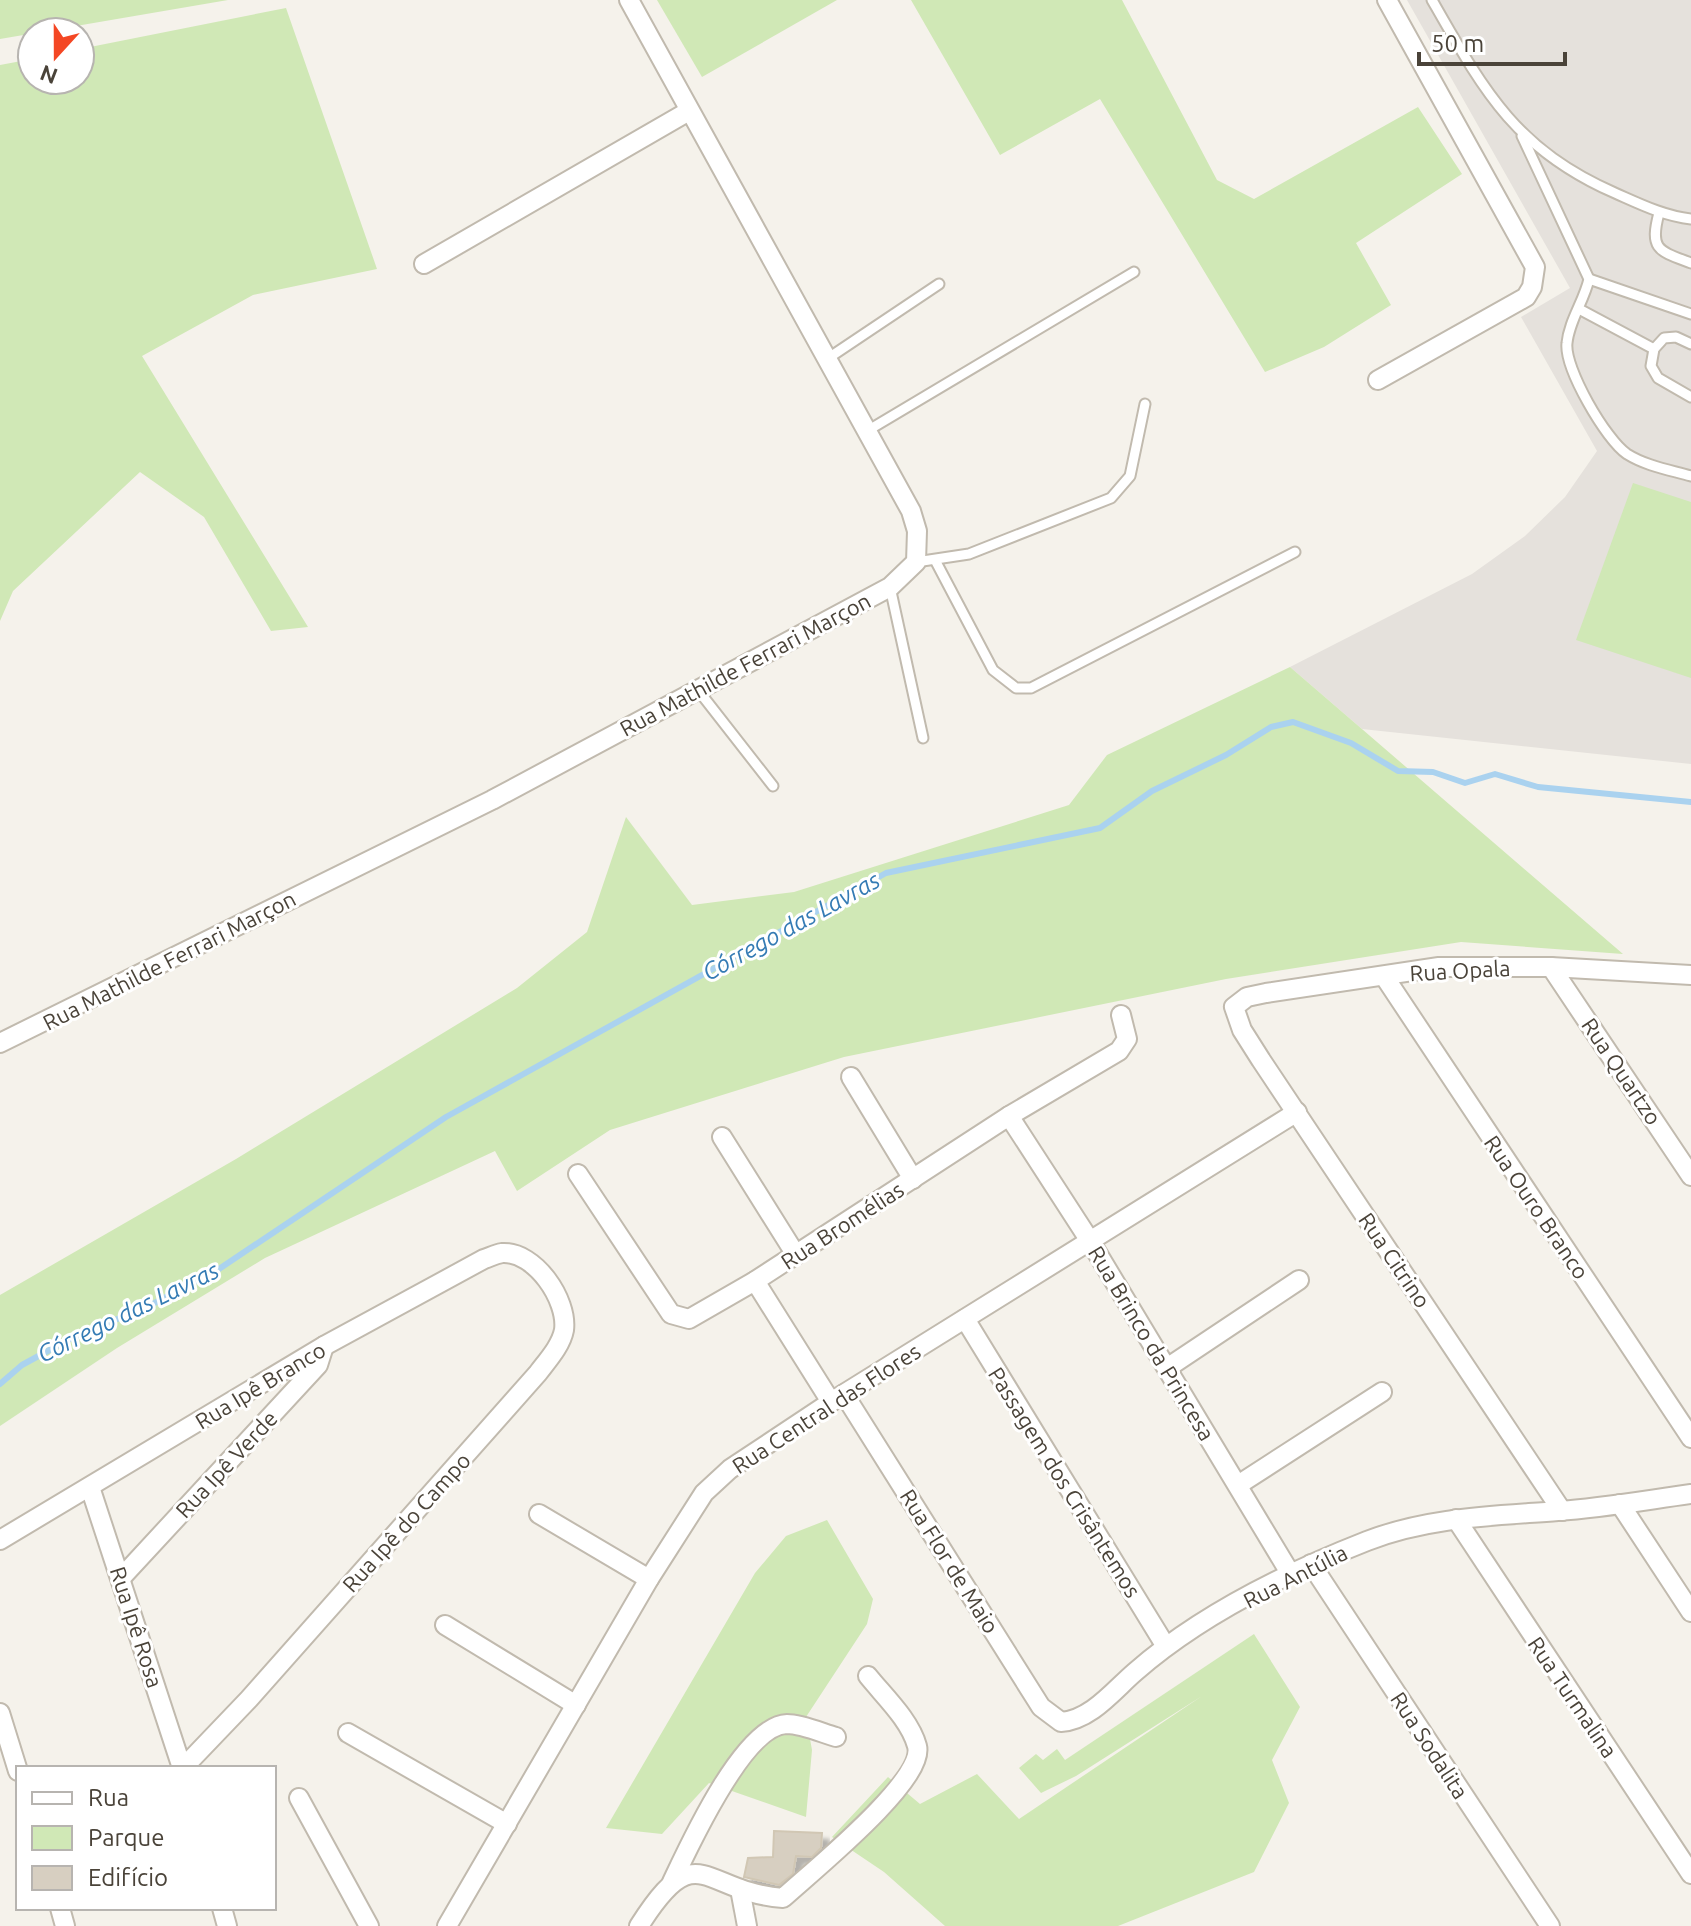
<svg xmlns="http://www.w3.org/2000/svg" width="1691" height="1926" viewBox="0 0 1691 1926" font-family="Ubuntu,sans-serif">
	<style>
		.industrial { fill: #e5e1dc }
		.green { fill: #d0e8b6 }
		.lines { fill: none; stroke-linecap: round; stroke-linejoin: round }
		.stream { stroke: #aad2ef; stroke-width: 6 }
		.building { fill: #d7cfc1; stroke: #d1c7b4; stroke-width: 2; filter: url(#shadow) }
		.service-casing { stroke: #c1baae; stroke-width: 13 }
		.minor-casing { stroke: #c1baae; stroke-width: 22 }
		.service { stroke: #fff; stroke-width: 9 }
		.minor { stroke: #fff; stroke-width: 18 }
		.labels { text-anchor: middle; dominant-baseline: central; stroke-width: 6; stroke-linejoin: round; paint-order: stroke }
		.street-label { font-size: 22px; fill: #4a4339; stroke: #fff }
		.water-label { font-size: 24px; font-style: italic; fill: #347bb4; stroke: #fff }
	</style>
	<defs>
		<filter id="shadow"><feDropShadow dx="7" dy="7" stdDeviation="2" flood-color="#0004"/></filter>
	</defs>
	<rect width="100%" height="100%" fill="#f5f2eb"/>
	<path class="industrial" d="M1407,0H1691V764L1362,729L1290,667L1472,574L1525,536L1565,497L1597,451L1521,317L1570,288Z"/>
	<g class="green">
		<path d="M0,0H228L0,39Z"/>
		<path d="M657,0H837L702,77Z"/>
		<path d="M911,0H1122L1217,180L1254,199L1418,107L1462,174L1356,243L1391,305L1324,347L1265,372L1100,99L1000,155Z"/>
		<path d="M286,8L377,269L253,295L142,356L308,627L271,631L204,517L140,472L13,591L0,621V65L32,59V80H80V49Z"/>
		<path d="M1633,483L1691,502V678L1576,640Z"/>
		<path d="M1290,667L1623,954L1461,942L1226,979L844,1057L610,1130L517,1191L495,1151L265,1258L117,1348L0,1426V1295L236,1159L517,988L587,932L626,817L692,905L794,892L1069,805L1107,755Z"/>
		<path d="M827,1520L873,1599L867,1624L806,1717L812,1750L806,1817L709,1783L662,1834L606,1828L755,1573L786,1536Z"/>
		<path d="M1254,1634L1300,1707L1272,1760L1289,1803L1254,1872L1118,1926H945L884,1872L832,1837L888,1777L920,1804L977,1774L1019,1819L1202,1696L1076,1776L1041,1793L1019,1768L1036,1754L1043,1760L1057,1749L1065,1760Z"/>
	</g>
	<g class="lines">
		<path class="stream" d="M0,1384L22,1365L75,1336L147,1307L219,1269L446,1117L886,873L1100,828L1152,791L1226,755L1271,727L1293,722L1351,743L1398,771L1433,772L1465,783L1495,774L1538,787L1691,802"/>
	</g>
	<path class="building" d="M774,1831L822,1833L821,1848L812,1857L796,1856L793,1874L779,1885L744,1877L748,1858L773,1857Z"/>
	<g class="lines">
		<defs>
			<g id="service">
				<path d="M1432,0C1484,91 1515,149 1615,193C1640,204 1664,216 1691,219"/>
				<path d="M1522,136L1589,279C1584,301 1569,321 1567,343C1564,368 1606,440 1627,454C1646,466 1670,470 1691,476"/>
				<path d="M1659,213C1649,250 1659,251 1691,263"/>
				<path d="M1589,279L1691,314"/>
				<path d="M1579,309L1654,349"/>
				<path d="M1691,344L1676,337L1664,338L1654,349L1651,366L1658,378L1691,397"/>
				<path d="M827,359L939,284"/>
				<path d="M867,431L1134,272"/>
				<path d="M935,560L993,670L1016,688H1031L1295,552"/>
				<path d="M916,562L969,554L1111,498L1130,476L1145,404"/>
				<path d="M890,587L923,738"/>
				<path d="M698,690L773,786"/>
			</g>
			<g id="minor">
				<path d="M424,264L689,111"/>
				<path d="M1378,380L1526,297L1532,287L1535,267L1387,0"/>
				<path d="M1551,967L1691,1176"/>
				<path d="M1384,976L1691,1438"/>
				<path d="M0,1043L492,800L890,587L916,562L917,531L911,511L629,0"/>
				<path d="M851,1077L913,1179"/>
				<path d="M1009,1116L1090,1241L1290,1573"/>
				<path d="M722,1137L796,1255"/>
				<path d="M578,1174L671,1314L689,1319L755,1281L1009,1116L1119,1051L1127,1039L1121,1015"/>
				<path d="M755,1281L831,1402"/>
				<path d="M965,1319L1165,1645"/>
				<path d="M1167,1368L1299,1280"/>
				<path d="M844,1394L1041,1707L1061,1722C1091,1720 1114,1690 1135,1672C1199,1616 1288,1572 1367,1541C1428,1517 1494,1516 1558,1511C1603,1508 1647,1500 1691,1494"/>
				<path d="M1238,1485L1382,1392"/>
				<path d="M90,1487L182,1768"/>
				<path d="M1620,1504L1691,1612"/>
				<path d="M1562,1511L1261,1060L1242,1030L1234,1007L1247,997L1266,993L1439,967H1551L1691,975"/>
				<path d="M539,1514L649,1579"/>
				<path d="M1456,1519L1691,1874"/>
				<path d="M0,1540L324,1346L484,1259C490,1257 496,1254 502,1253C535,1251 568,1300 564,1330C561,1346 547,1361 538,1373L249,1699L183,1768"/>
				<path d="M1311,1564L1550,1926"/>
				<path d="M121,1578L318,1365L324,1346"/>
				<path d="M445,1625L576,1705"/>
				<path d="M0,1713L18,1771"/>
				<path d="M348,1733L507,1824"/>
				<path d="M299,1798L369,1926"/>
				<path d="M672,1882C689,1846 744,1725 787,1724C802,1724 822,1733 836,1737"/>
				<path d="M740,1889L747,1926"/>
				<path d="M60,1908L65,1926"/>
				<path d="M222,1908L227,1926"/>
				<path d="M447,1926L649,1579L704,1493L730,1469L831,1402L1297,1112"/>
				<path d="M639,1926C698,1833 702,1892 783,1898C810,1873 926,1780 917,1746C910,1720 884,1696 868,1676"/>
			</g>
		</defs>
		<use href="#service" class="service-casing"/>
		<use href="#minor" class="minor-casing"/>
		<use href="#service" class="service"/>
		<use href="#minor" class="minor"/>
	</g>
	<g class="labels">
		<g class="street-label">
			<text transform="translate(745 664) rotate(-28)">Rua Mathilde Ferrari Marçon</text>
			<text transform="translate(169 960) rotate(-27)">Rua Mathilde Ferrari Marçon</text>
			<text transform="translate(1460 970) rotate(-3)">Rua Opala</text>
			<text transform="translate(1622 1071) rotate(56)">Rua Quartzo</text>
			<text transform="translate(1537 1207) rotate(56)">Rua Ouro Branco</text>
			<text transform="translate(842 1225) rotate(-33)">Rua Bromélias</text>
			<text transform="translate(1395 1260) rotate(56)">Rua Citrino</text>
			<text transform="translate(1152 1343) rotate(59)">Rua Brinco da Princesa</text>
			<text transform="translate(260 1385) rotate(-31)">Rua Ipê Branco</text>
			<text transform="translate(826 1408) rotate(-33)">Rua Central das Flores</text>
			<text transform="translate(226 1464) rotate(-47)">Rua Ipê Verde</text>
			<text transform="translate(1065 1482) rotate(58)">Passagem dos Crisântemos</text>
			<text transform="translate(406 1522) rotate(-48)">Rua Ipê do Campo</text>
			<text transform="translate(950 1561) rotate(58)">Rua Flor de Maio</text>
			<text transform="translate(1295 1576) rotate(-27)">Rua Antúlia</text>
			<text transform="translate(137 1627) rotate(72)">Rua Ipê Rosa</text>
			<text transform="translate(1573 1697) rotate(56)">Rua Turmalina</text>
			<text transform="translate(1430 1745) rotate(57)">Rua Sodalita</text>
		</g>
		<g class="water-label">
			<text transform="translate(791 926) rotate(-29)">Córrego das Lavras</text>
			<text transform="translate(128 1312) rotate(-26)">Córrego das Lavras</text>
		</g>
	</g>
	<rect x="16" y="1766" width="260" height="144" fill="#ffffff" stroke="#b7b4b0" stroke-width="2"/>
	<rect x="32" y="1792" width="40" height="12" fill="#ffffff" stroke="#b7b4b0" stroke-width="2"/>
	<text x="88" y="1806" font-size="24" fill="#4a4339">Rua</text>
	<rect x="32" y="1826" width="40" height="24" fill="#d0e8b6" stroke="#b7b4b0" stroke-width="2"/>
	<text x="88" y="1846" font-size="24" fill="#4a4339">Parque</text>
	<rect x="32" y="1866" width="40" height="24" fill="#d7cfc1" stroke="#b7b4b0" stroke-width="2"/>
	<text x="88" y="1886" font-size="24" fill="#4a4339">Edifício</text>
	<g transform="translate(56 56) rotate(201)"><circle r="38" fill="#ffffff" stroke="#b7b4b0" stroke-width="2"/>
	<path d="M0-6L14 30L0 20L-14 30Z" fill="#f44724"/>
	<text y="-12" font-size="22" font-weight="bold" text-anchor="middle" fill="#4a4339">N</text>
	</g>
	<path d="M1419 52v12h146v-12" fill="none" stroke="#4a4339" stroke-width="4"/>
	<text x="1431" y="52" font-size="24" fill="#4a4339" stroke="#ffffff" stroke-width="6" paint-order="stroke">50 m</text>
</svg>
